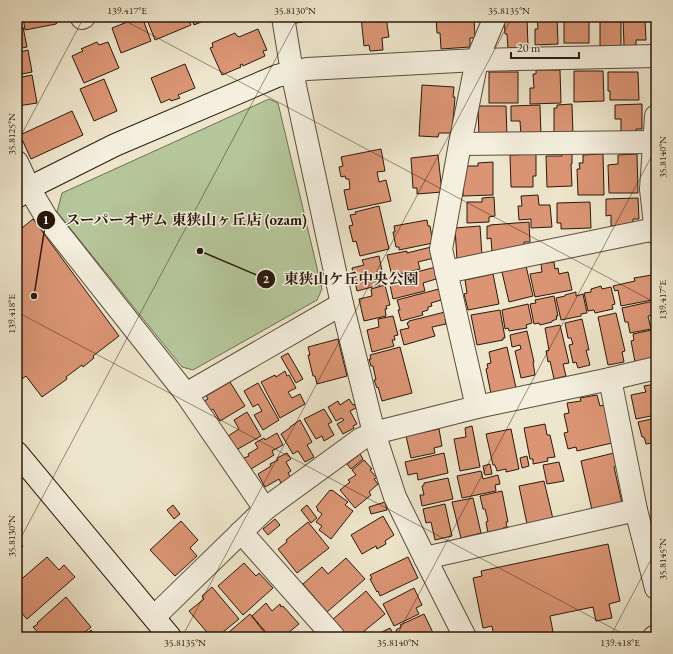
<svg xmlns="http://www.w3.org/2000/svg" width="673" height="654" viewBox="0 0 673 654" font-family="'EB Garamond','Noto Serif JP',serif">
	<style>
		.green { fill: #b5c69a; stroke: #706f53 }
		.building { fill: #db9574; stroke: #2a180c }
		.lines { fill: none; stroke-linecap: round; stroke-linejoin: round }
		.street-casing { stroke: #5b4c3c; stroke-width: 24 }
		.secondary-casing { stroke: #2a180c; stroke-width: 24 }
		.street { stroke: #f4efde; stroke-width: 22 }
		.secondary { stroke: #f4efde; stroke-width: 22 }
		.ticks { fill: none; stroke: #2a180c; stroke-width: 1; stroke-opacity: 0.45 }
		.leader { fill: none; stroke: #2a180c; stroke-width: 1.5 }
		.callout-dot { fill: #2a180c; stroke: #f4efde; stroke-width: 1.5 }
		.mark-label { font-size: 12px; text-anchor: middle; font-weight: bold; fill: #fff }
		.callout-label { font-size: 15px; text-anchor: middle; font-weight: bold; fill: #2a180c; stroke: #f4efde; stroke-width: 3; stroke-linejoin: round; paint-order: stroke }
		.neatline { fill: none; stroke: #2a180c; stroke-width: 1.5 }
		.ticks-label { font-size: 10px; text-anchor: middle; fill: #2a180c }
	</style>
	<rect width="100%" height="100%" fill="#eee6cc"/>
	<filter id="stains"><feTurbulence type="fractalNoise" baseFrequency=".005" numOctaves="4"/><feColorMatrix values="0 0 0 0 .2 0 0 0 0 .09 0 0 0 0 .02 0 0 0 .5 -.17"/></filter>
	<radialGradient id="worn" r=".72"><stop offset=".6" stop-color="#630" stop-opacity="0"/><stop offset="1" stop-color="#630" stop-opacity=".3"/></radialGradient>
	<path class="green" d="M269,99L278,103L322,289L317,300L193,370L182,367L57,212L62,193Z"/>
	<g class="building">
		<path d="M23,17H62L56,24L25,30Z"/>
		<path d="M140,17H142L151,41L121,53L112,28Z"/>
		<path d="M146,17H187L191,25L155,40Z"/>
		<path d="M191,17H213L194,25Z"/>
		<path d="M295,17H313L314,20L296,23Z"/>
		<path d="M361,17H386L389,37L382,38L383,50L370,51L369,45L364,46Z"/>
		<path d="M436,17H474L475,38H470V47L441,49L440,33H437Z"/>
		<path d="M504,17H527L528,47L508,48L507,34H505Z"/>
		<path d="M537,17H557L558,44L535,45V29H538Z"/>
		<rect x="564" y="17" width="25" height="26"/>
		<path d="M600,17H621V46L600,47Z"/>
		<path d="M623,17H647V20L645,21L646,40H636V46H624Z"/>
		<path d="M23,27L27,47L17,49V28Z"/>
		<path d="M258,29L267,50L263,51L265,56L243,66L242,64L240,65L241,67L222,75L210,48L213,47L212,43L235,33L237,36H238L239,37Z"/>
		<path d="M97,42L99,45L108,42L119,68L84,83L72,56L83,51L81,49Z"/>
		<path d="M28,50L32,72L17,75V53Z"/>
		<path d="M185,64L195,88L178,95L180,98L171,101L170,99L161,103L151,78Z"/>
		<path d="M536,70H560L561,103L530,104V88H534L533,74H536Z"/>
		<path d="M574,71H603L604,101L574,102Z"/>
		<rect x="489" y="72" width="29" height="31"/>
		<path d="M608,72H638L639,100H610V91H608Z"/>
		<path d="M32,75L37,103L18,106L17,99V78Z"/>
		<path d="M104,79L117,111L94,121L80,89Z"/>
		<path d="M422,85L454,87L453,97H455L452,133H439L438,137L419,136Z"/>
		<path d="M572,104L573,135H554V108H557V105Z"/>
		<path d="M642,104V129H636V135H621V119H615V105Z"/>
		<path d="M540,105L541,136L521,135L520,121H511V106Z"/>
		<path d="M478,106H506L507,136L479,137Z"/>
		<path d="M72,111L83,135L31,159L20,135Z"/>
		<path d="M381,149L385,171L377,172L379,182L386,180L391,201L348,210L344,190L350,189L349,179H346L345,176L341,177L339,167L343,166L341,157Z"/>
		<path d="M562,153H572V164H571L572,186L547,187L546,156H562Z"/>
		<path d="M536,154V176H533V187H511L510,155Z"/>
		<path d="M603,154L604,195H578L577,169H580L579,163H583V155Z"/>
		<path d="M637,154L638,193H609L608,165L618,164V155Z"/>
		<path d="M438,155L442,192L417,194V188H413L411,158Z"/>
		<path d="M493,162V195L463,196V173H466V166H478V163Z"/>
		<path d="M538,195L539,205H550L552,227L531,228V219L519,220L518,206H522L521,196Z"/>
		<path d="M494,197L495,216L489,217V222L467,223V202H482V198Z"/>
		<path d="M638,198L639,219H633V224L624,226H611V215L606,216V199Z"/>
		<path d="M590,202L591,228L561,229V223H557V203Z"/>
		<path d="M379,206L389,249L360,256L356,241L353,242L349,226L353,225L350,215L356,214L355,212Z"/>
		<path d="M33,219L119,336L93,356L94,358L83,367L82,365L66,377L67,379L42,397L26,376L19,381L17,377V232Z"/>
		<path d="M427,220L428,226H430L433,243L399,250V247H396L393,232H395L394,226Z"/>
		<path d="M529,222L530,242H524L525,248L492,252L491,238L487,239V226H490V225Z"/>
		<path d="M480,226L482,256L457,260L455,228Z"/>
		<path d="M431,247L434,258L418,262L420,269L392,276L387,255L407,251V253Z"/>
		<path d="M379,256L383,276L379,278L380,285L357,291L352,268L364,265L362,260Z"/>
		<path d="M554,262L555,269L558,268L559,274L568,272L572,290L535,297L530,274L542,272L541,264Z"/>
		<path d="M526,266L533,296L509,302L502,272Z"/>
		<path d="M436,267L437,274H435L436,279L423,283L425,291L393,299L390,285L398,283L397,277Z"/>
		<path d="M493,274L499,304L468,310L464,294L467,293L465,280Z"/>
		<path d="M652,275L654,284L652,285L654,296L651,297L652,300L621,306L618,290L615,291L613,286L635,281L634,278Z"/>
		<path d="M385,285L390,305L386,306L387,309H385L386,316L364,321L359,299L372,296L371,289Z"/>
		<path d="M601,286L602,289L611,287L615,304L612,305L613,309L595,313L594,310L588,311L584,293L591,292V289Z"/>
		<path d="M439,289L441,300L431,303L432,306L428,307V310L422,312L423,315L401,321L398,310H400L397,300Z"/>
		<path d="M576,292V296L583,294L587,313L581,314V316L561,320L556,298L565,296V295Z"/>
		<path d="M554,296L558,316H556L557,319L552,321V322L540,325L539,323L534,324L530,304L536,303L535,300Z"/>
		<path d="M654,301L656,315L648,316L651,329L630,333L628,322H625L622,308Z"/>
		<path d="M528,304L532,323L526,325L527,328L509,331L508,328L505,329L502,310Z"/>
		<path d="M500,310L505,338H503V340L477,345L471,315Z"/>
		<path d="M445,312L447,319H445L446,324L432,327L435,336L404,345L400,330L409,328L407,323L409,322V321Z"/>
		<path d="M616,313L625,351L622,352L624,362L608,365L598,317Z"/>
		<path d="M393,316L398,335L394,336L395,340H392L394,346L372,352L367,330L379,327L378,319Z"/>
		<path d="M582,319L589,350H586L590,365L578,368L576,362L573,363L569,345L573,344L571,338H568L565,323Z"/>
		<path d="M560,325L569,363L563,364L566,376L554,379L550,361L548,362L546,351L549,350L545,328Z"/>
		<path d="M656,329V357L635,362L631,341L634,340L633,334Z"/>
		<path d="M527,331L534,362H533L535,375L521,378L515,351L521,349L520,345L512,347L510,335Z"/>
		<path d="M338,339L347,376L317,384L315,376H313L308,355H310L308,347Z"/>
		<path d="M400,347L412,393L382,401L378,387L377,388L374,380H376L373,366H371L369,359H371L370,355Z"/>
		<path d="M507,347L516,388L491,394L486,369L488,368L487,364L491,363L489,352Z"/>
		<path d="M288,353L303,379L296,383L281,357Z"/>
		<path d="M285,371L287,376L289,375L296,388L288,392L292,398L300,394L305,404L280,418L261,382L275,375L276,377Z"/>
		<path d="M230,382L245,406L220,421L213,409L208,413L202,402L208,399L206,396Z"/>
		<path d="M258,383L279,420L263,430L254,415L262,411L258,404L253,407L244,391Z"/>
		<path d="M656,384V415L636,419L631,395L646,392L644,386Z"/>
		<path d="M597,395L600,406L604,405L612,443L577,451L576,447L568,449L564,433L568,432L564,414L569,413L567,403L581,401L580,398Z"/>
		<path d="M349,399L353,405L354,404L356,408L350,411L357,424L353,426L354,428L343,434L337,424L344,420L342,418L336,421L328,407L338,401L340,405Z"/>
		<path d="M324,409L332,422L328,424L334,435L324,441L322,436L316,439L304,419Z"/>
		<path d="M247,412L261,436L236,450L228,436L239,429L234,420Z"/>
		<path d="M656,418V446L653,447L652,443L646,444L644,437H642L638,422Z"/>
		<path d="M300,420L312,442L307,445L314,457L305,462L298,451L293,454L281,434L290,428V427Z"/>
		<path d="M545,424L547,435H550L555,457L547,458L548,461L533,464V459H530L524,428Z"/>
		<path d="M472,426L480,467L460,471L454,439L466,437L465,428Z"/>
		<path d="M439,429L442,446L434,448L435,453L411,458L406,436Z"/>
		<path d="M511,429L519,469L506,472V469L497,471L495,465H493L486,434Z"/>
		<path d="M277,433L283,445L272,451L274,455L251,469L247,463L245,464L242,459L249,456L248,454L258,448L255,443L264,438L265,440Z"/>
		<path d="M287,453L291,459L286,462L291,471L288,473L291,478L281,483L279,479L265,487L258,474L271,466L270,464L278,460L277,458Z"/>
		<path d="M444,453L448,473L418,480L417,473L408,475L405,462Z"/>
		<path d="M614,453L617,466L614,467L622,503L592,510L581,461Z"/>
		<path d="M360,454L363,459L351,469L347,464Z"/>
		<path d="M527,456L529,466L522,468L520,458Z"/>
		<path d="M364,460L372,469L370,470L377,478L374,479L378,484L369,492L371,495L355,508L340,490L350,482L348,480L356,475L352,470Z"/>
		<path d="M559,462L564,481L547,484L543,465Z"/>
		<path d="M490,464L492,474L485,475L483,466Z"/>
		<path d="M481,471L483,479L498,475L500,484L495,485L496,491L462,498L457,476Z"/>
		<path d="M448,478L453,499L422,506L420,495H424L422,486L424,485V483Z"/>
		<path d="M544,481L553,519L527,524L519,486Z"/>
		<path d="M330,490L331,491L332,490L348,502L345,505L353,511L331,539L319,530L322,526L316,522L322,514L317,510L318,509L316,507Z"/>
		<path d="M502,491L508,522H506L507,527L503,528L504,530L488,534L486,522L488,521L485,509H483L480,496Z"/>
		<path d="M473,498L481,533L461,538L452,502Z"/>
		<path d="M385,502L387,510L371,514L369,507Z"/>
		<path d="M445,504L452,536L435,540L431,522L426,523L423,509Z"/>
		<path d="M173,505L180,514L174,519L167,510Z"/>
		<path d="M307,505L317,518L311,523L301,510Z"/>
		<path d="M383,516L394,535L385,541L386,544L377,549L376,546L362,554L351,535Z"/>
		<path d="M275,519L280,525L268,535L263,529Z"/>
		<path d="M181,521L198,540L190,548L197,556L175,576L150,550Z"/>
		<path d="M308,522L329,548L297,573L278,549L287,542L286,540Z"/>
		<path d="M17,539L23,546L17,552Z"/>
		<path d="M608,544L620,601L609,604L612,618L596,621L593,607L550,616L554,637H494L492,626L483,628L473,578L482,576L481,571Z"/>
		<path d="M47,557L59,570L64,565L75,577L27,619L17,608V583Z"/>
		<path d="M408,557L418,578L380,596L378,591L377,592L370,579L372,578L370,575Z"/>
		<path d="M346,558L365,579L327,612L303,584L322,567L328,574Z"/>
		<path d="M244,563L256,576L259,573L273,588L243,615L218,586Z"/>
		<path d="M212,587L239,619L217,637H211L189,611L204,599L202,596Z"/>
		<path d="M414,588L422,605L416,608L419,614L394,626L383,604Z"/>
		<path d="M366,591L385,614L357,637H347L332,620Z"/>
		<path d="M66,597L91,627L79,637H42L33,627L38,624L37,623Z"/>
		<path d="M266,603L272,611L280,604L281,607L283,606L299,624L283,637H282L280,635L277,637H270L252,616Z"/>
		<path d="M250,614L265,633L261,637H225L229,633V632Z"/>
		<path d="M424,614L435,637H399L396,630L401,627L400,625Z"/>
		<path d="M390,628L395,637H375L380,633Z"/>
		<path d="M91,630L96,637H83Z"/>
	</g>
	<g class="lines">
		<defs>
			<g id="street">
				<path d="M82,17V18L84,17"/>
				<path d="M283,17L292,72L342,304L374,433L395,497L425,558L465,637"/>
				<path d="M292,72L307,69L477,60L656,56"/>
				<path d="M656,116L651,189L656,233"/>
				<path d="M460,144L655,142"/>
				<path d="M17,162L29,188L46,217L186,394L265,509"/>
				<path d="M446,272L655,229"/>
				<path d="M610,379L636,510L656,588"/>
				<path d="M186,394L342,304"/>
				<path d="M477,407L441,249L460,144L477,60L495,17"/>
				<path d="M241,532L334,637"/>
				<path d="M425,558L636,510"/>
				<path d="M154,617L265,509L361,439L374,433L477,407L610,379L656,368"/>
				<path d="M654,637L656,636"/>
			</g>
			<g id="secondary">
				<path d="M17,197L29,188L115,145L277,76L292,72"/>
				<path d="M17,453L170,637"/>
			</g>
		</defs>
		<use href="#street" class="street-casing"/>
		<use href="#secondary" class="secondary-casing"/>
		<use href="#street" class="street"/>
		<use href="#secondary" class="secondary"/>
	</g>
	<path class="ticks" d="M118,17L656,303M17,143L84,17M17,312L629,637M17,545L298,17M182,637L512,17M396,637L656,148M610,637L656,550"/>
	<path class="leader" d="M34 296L46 220M200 251L266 279"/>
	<g class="callout-dot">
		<circle cx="34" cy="296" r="4"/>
		<circle cx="200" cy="251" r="4"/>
		<circle cx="46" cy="220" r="10"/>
		<circle cx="266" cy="279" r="10"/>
	</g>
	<g class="mark-label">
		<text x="46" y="224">1</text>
		<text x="266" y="283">2</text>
	</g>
	<g class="callout-label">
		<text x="186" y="225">スーパーオザム 東狭山ヶ丘店 (ozam)</text>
		<text x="351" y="284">東狭山ケ丘中央公園</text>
	</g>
	<rect width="673" height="654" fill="none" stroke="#eee6cc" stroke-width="44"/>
	<path d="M511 52v6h68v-6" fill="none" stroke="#2a180c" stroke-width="2"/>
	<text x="517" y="52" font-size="12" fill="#2a180c" stroke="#f4efde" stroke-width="3" paint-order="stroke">20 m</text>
	<rect x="22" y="22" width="629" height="610" class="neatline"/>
	<g class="ticks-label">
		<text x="127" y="14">139.417°E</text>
		<text x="295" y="14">35.8130°N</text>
		<text x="509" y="14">35.8135°N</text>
		<text transform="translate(11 134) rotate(-90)" y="4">35.8125°N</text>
		<text transform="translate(662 157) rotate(-90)" y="4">35.8140°N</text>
		<text transform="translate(662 300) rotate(-90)" y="4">139.417°E</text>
		<text transform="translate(11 314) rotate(-90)" y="4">139.418°E</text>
		<text transform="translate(11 536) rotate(-90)" y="4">35.8130°N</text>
		<text transform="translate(662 559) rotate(-90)" y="4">35.8145°N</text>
		<text x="185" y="646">35.8135°N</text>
		<text x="398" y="646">35.8140°N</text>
		<text x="620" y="646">139.418°E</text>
	</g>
	<rect width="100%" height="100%" filter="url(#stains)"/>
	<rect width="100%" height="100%" fill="url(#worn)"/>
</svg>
